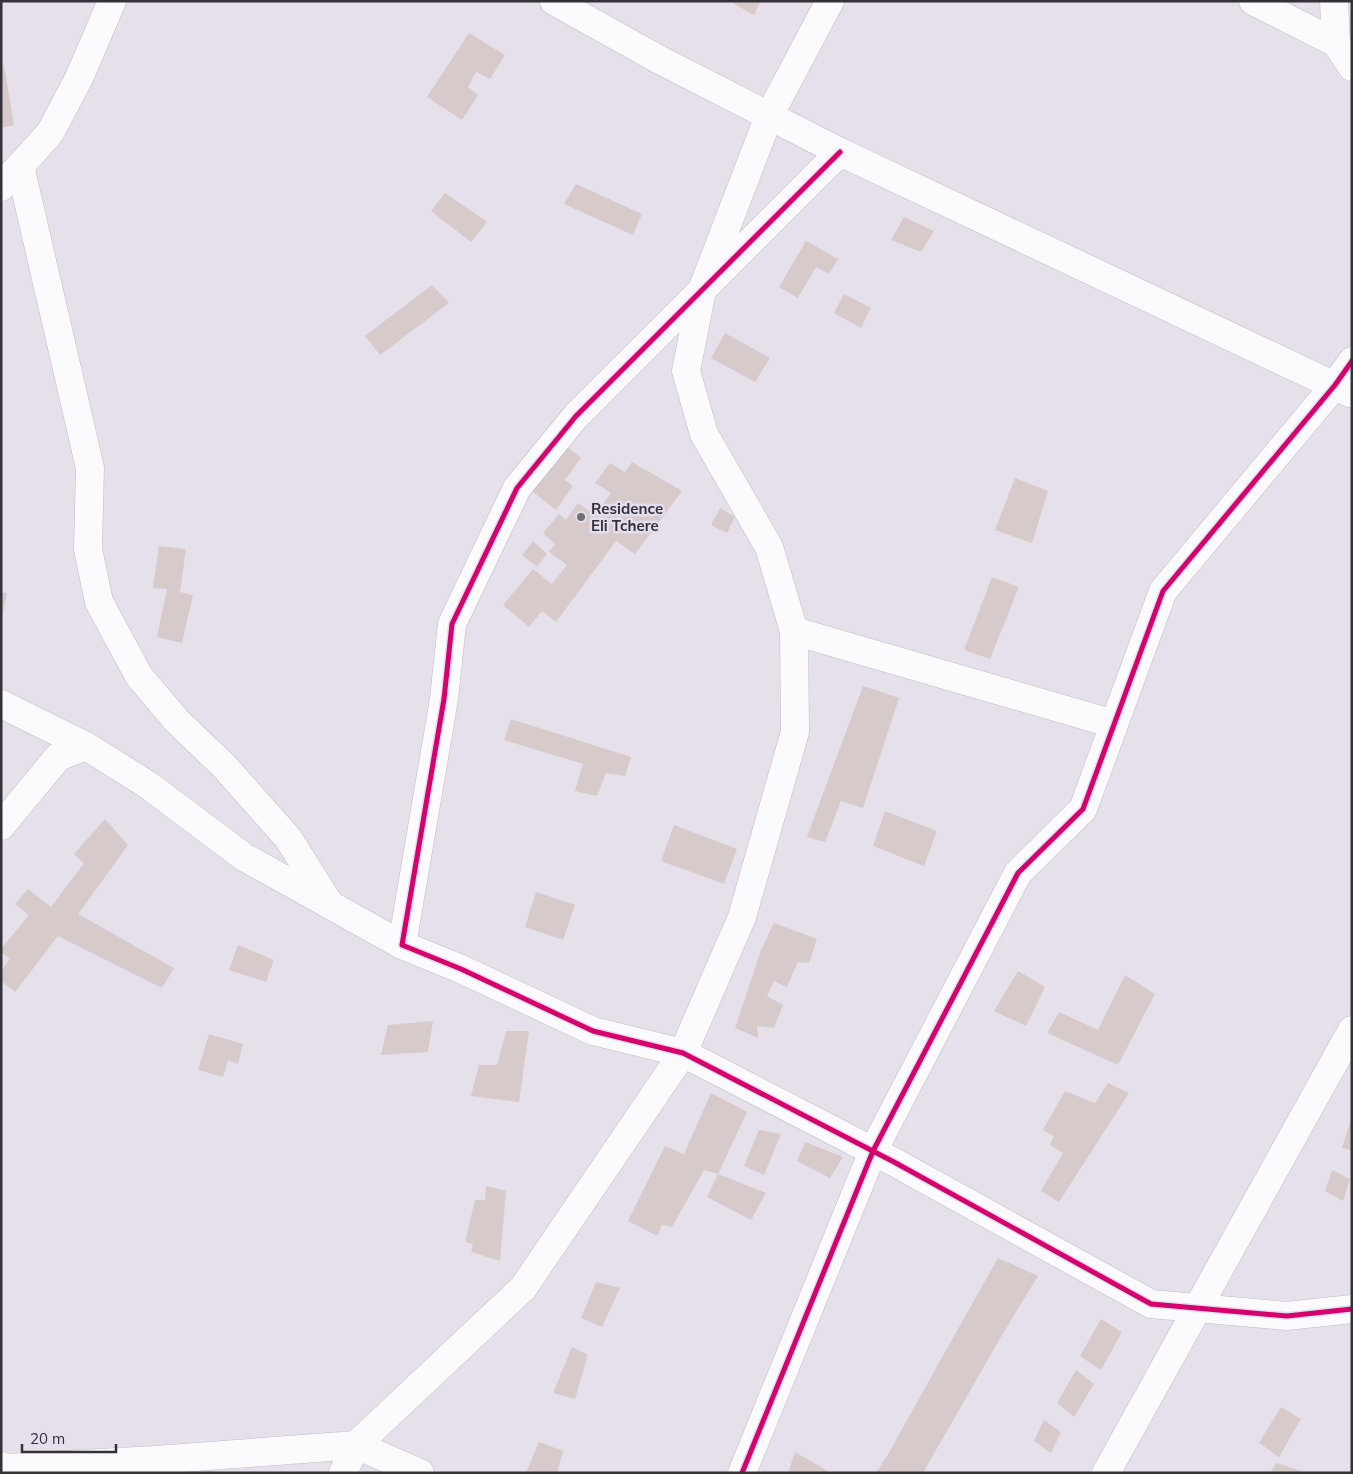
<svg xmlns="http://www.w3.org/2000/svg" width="1353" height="1474" viewBox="0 0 1353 1474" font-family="Mulish,sans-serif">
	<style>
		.building { fill: #d6cbca }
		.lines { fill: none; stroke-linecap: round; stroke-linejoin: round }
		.minor-casing { stroke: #c1bdc5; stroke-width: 29 }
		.minor { stroke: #fbfafc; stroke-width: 28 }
		.cycleway-casing { stroke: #e4dded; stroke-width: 8 }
		.cycleway { stroke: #d6006c; stroke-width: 5 }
		.poi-dot { fill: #726f76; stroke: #e4dded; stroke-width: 2 }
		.labels { text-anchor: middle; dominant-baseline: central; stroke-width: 5; stroke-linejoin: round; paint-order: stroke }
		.poi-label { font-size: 15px; font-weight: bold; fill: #343238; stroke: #e4dded; text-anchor: start }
	</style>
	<rect width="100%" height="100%" fill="#e5e0ea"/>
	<g class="building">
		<path d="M729,1H761L754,15Z"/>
		<path d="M469,33L505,55L490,79L476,72L468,87L478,95L462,120L427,97Z"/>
		<path d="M4,65L14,125L1,128V66Z"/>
		<path d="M576,184L642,214L633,235L564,204Z"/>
		<path d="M445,193L487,222L471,242L431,211Z"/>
		<path d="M904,217L934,231L921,252L891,240Z"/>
		<path d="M806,241L838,259L829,274L816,267L798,298L779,287Z"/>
		<path d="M432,285L449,303L380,355L365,336Z"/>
		<path d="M844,294L871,308L861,328L834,313Z"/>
		<path d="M725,333L770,358L755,382L711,358Z"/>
		<path d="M566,446L581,458L565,480L573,486L556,510L528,488Z"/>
		<path d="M632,462L682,491L635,554L616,541L556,622L542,611L529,627L503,605L533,569L552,584L567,565L549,552L555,544L543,533L559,514L566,520L578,503L595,515L611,493L595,483L610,463L625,472Z"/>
		<path d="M1015,478L1048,491L1032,543L995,530Z"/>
		<path d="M720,508L735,517L727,533L711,525Z"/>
		<path d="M533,541L547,554L537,567L522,555Z"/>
		<path d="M159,546L186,549L180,592L193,595L182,643L157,637L167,589L153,588Z"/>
		<path d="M992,577L1019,587L990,659L964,650Z"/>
		<path d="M1,592L7,593L2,616H1Z"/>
		<path d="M863,686L899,698L863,808L841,801L825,842L807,837Z"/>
		<path d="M511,719L631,757L625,776L606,773L597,796L575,791L583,764L504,740Z"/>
		<path d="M885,811L937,831L924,866L873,846Z"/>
		<path d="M105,819L128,845L78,914L174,968L162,988L58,936L15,992L1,981V971L10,959L1,952V949L29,915L15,904L28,889L51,907L84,863L74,854Z"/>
		<path d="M674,825L737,849L724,884L661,861Z"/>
		<path d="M536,892L575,905L563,940L525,927Z"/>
		<path d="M774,923L817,939L809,963L798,962L787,987L774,981L767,996L783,1005L774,1028L757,1026L758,1038L735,1028L761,950Z"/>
		<path d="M238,945L274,960L266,982L229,970Z"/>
		<path d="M1018,971L1045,987L1026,1026L994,1011Z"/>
		<path d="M1125,975L1155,994L1118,1065L1047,1033L1059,1012L1098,1030Z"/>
		<path d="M433,1021L428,1052L381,1055L388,1025Z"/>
		<path d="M506,1031H529L519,1102L471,1096L479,1065H497Z"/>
		<path d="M209,1034L243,1044L238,1064L228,1060L223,1077L198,1070Z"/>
		<path d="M1108,1083L1129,1093L1059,1202L1041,1191L1063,1153L1050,1145L1054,1136L1043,1130L1065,1091L1095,1103Z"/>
		<path d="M711,1093L747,1112L718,1174L704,1170L672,1227L662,1225L657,1236L628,1221L665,1146L684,1154Z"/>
		<path d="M1351,1120H1352V1151L1342,1148Z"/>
		<path d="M759,1130L781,1134L764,1175L744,1166Z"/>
		<path d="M805,1142L843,1157L830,1178L797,1161Z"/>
		<path d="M1332,1170L1350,1179L1343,1201L1325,1191Z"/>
		<path d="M718,1174L766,1193L751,1220L707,1197Z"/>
		<path d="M486,1186L506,1191L500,1261L471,1252L473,1244L465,1242L475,1200H485Z"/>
		<path d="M998,1258L1038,1276L1002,1335L924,1471L928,1473H876L890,1451L931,1377Z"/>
		<path d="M596,1282L620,1288L602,1327L581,1318Z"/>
		<path d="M1101,1319L1122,1332L1101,1370L1080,1356Z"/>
		<path d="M572,1347L588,1355L575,1399L553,1393Z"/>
		<path d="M1076,1370L1094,1384L1074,1417L1057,1403Z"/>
		<path d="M1281,1407L1301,1419L1279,1457L1259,1443Z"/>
		<path d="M1044,1420L1061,1432L1051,1453L1034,1441Z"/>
		<path d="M539,1442L563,1451L557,1473H526Z"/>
		<path d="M795,1452L831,1473H788Z"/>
		<path d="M1276,1463L1304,1472V1473H1270Z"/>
	</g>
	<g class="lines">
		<defs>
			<g id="minor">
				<path d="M554,1L658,59L840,152L1350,393"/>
				<path d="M1253,1L1336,43L1352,67"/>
				<path d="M1334,1L1336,43"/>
				<path d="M840,152L576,416L517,488L452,624L444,699L402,945L461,969L593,1031L683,1053L894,1162L1151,1304L1287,1316L1352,1309"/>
				<path d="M20,166L90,468L88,549L99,602L139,676L177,721L223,765L288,838L330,905"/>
				<path d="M1,187L50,133L79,78L112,1"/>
				<path d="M794,631L1114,724"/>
				<path d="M1,704L86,746"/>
				<path d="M1,826L58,757L86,746L148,785L244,857L402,945"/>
				<path d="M1,1466L6,1468L156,1460L356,1445L420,1473"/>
				<path d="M343,1473L356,1445L523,1288L683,1053L742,917L795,732L794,631L769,547L704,434L686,371L702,290L769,116L830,1"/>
				<path d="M742,1473L873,1151L1018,873L1083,809L1163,591L1335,385L1352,361"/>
				<path d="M1106,1473L1352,1030"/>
			</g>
		</defs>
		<use href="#minor" class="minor-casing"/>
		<use href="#minor" class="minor"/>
		<defs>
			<g id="cycleway">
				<path d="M840,152L576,416L517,488L452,624L444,699L402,945L461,969L593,1031L683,1053L894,1162L1151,1304L1287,1316L1352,1309"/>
				<path d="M742,1473L873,1151L1018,873L1083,809L1163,591L1335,385L1352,361"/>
			</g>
		</defs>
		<use href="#cycleway" class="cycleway-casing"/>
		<use href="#cycleway" class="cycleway"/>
	</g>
	<circle class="poi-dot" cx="581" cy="517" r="5"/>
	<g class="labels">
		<g class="poi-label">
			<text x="591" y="508">Residence<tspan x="591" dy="17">Eli Tchere</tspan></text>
		</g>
	</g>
	<rect width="1353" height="1474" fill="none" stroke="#343238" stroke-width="5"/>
	<path d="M22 1444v8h94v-8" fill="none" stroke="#343238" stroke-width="2.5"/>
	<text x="30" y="1444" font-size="15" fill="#343238" stroke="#e4dded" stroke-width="4" paint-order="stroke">20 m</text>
</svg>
